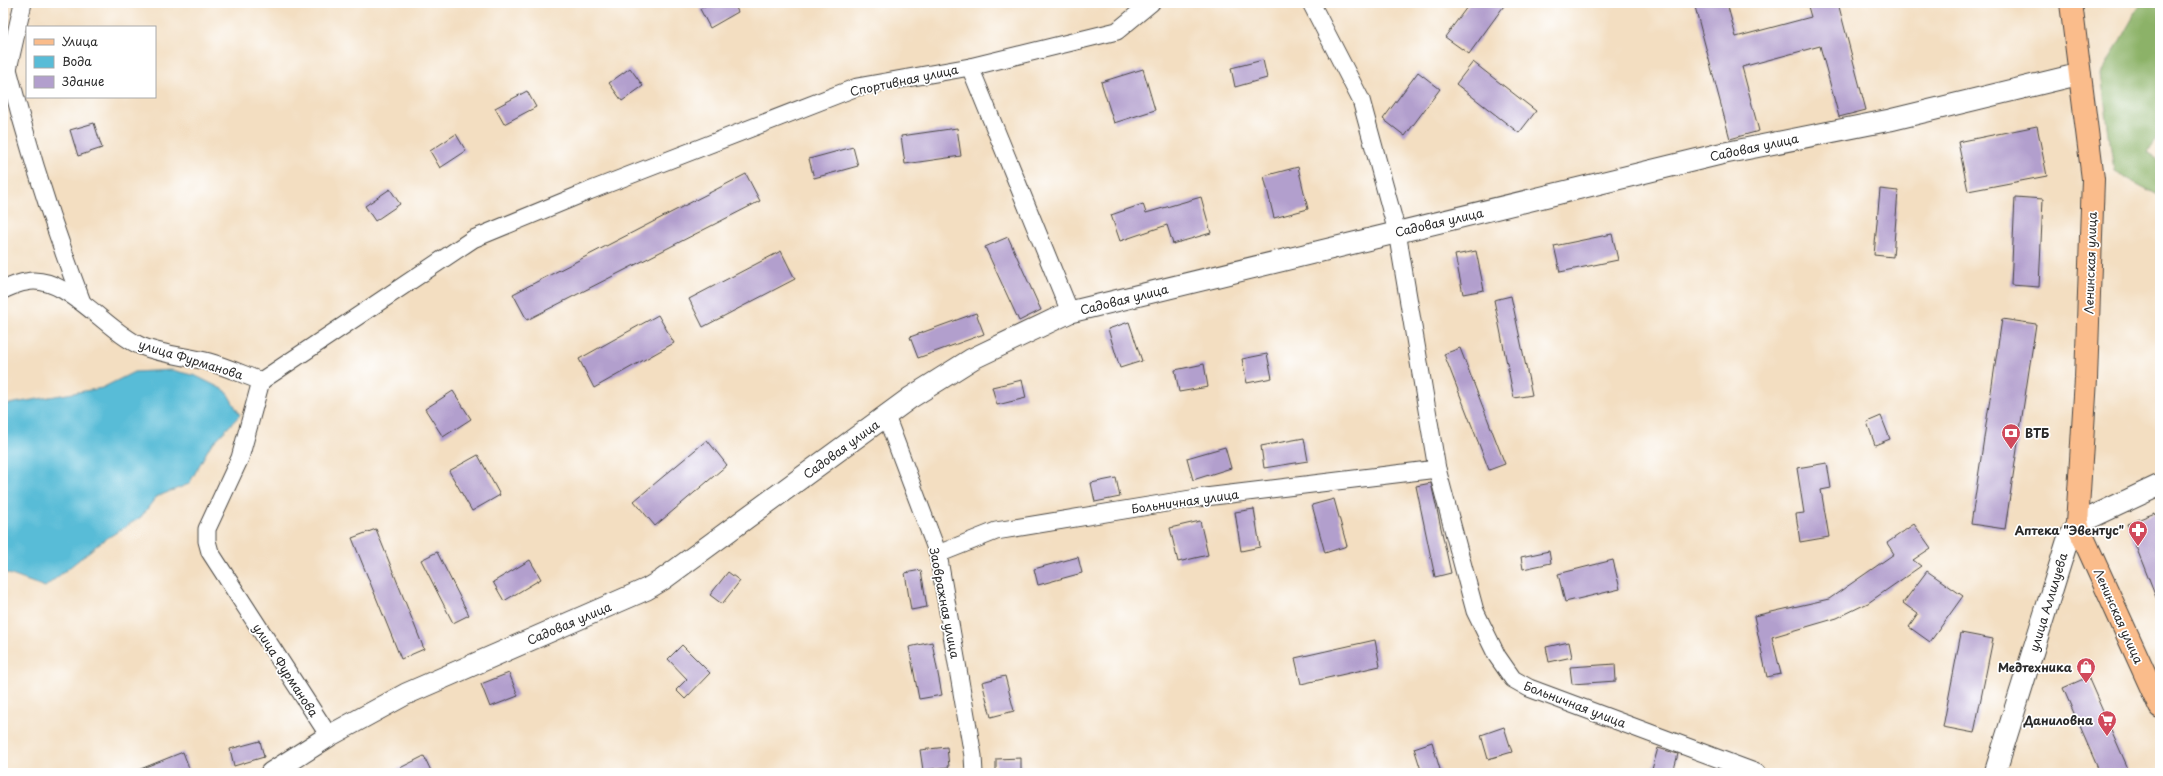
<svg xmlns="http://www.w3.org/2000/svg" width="2163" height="776" viewBox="0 0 2163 776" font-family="'Playpen Sans',sans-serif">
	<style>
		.forest { fill: #8cb268; stroke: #5c6e4a }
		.water { fill: #59bcd7; stroke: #427481 }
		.building { fill: #b29fcd }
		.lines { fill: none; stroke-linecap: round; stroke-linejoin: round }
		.minor-casing { stroke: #494642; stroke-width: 19 }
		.tertiary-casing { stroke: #494642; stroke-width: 23 }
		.primary-casing { stroke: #494642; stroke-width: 24 }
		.minor { stroke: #fff; stroke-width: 17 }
		.tertiary { stroke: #fff; stroke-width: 21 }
		.primary { stroke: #fabc8b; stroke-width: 22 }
		.labels { text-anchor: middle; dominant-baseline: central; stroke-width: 3.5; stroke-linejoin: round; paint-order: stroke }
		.street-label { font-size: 12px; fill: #2b2b2b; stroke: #fff }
		.poi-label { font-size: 12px; font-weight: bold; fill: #2b2b2b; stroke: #fff; text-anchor: end }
	</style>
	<rect width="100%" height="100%" fill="#fff"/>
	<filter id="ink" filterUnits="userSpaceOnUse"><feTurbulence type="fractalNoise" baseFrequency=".025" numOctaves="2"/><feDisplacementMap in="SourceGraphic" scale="8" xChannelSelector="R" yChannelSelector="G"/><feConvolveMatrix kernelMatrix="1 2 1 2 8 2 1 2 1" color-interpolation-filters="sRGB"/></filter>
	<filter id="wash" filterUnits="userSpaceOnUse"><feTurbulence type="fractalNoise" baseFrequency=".012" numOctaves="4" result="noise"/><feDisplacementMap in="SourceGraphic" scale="16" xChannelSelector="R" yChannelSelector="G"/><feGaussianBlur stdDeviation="0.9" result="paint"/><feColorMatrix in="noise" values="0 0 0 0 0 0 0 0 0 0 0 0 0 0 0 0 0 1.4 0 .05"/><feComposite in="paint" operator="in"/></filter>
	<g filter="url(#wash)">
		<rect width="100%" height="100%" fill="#f3dec1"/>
		<path class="forest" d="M2141,3H2160V134L2147,152L2160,161V196L2114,172L2101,74Z"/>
		<path class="water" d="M172,370L196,376L226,391L240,415L210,446L189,484L156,497L141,517L101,542L45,587L3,572V405L102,388L134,372Z"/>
		<g id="blocks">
			<g class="building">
				<path d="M712,3H734L738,12L710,28L700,9Z"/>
				<path d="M1470,3H1506L1469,54L1445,37Z"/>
				<path d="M1694,3H1727L1736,37L1811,17L1807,3H1838L1866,110L1839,117L1820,46L1742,67L1759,131L1730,139Z"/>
				<path d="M1263,60L1267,78L1235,87L1231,68Z"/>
				<path d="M1473,62L1536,111L1519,133L1456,84Z"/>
				<path d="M630,68L643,86L622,101L609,83Z"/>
				<path d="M1143,69L1155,110L1114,123L1101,82Z"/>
				<path d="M1418,72L1440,89L1405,136L1383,119Z"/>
				<path d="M527,91L536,107L504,124L495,108Z"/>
				<path d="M94,123L102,148L78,156L70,130Z"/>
				<path d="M2037,126L2047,176L1968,191L1958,142Z"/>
				<path d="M957,128L961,156L905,164L901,136Z"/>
				<path d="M456,134L466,151L440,168L430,151Z"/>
				<path d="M853,147L858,166L814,178L809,159Z"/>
				<path d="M1298,167L1308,209L1274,218L1264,176Z"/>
				<path d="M746,174L760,201L527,320L513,294Z"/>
				<path d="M390,189L400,204L375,221L365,206Z"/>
				<path d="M1880,189L1898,191L1893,257L1874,255Z"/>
				<path d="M1201,197L1211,233L1173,244L1167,225L1120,241L1111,215L1143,204L1146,213Z"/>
				<path d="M2015,197L2043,199L2039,287L2011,285Z"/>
				<path d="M1612,234L1618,260L1560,272L1554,246Z"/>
				<path d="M1008,237L1041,310L1019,321L985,247Z"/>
				<path d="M781,251L795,279L703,327L689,299Z"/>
				<path d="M1476,251L1484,290L1463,294L1455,255Z"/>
				<path d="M1511,296L1532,395L1514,398L1494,300Z"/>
				<path d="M976,313L984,334L918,358L910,337Z"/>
				<path d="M658,315L674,343L594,388L579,359Z"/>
				<path d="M2002,319L2036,324L2005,529L1971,524Z"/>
				<path d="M1129,322L1142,361L1120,368L1108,329Z"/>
				<path d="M1460,348L1505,464L1489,470L1444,354Z"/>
				<path d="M1267,354L1272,378L1247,383L1242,359Z"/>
				<path d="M1204,364L1208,387L1179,392L1175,370Z"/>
				<path d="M1022,380L1026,398L997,405L992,387Z"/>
				<path d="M453,391L471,419L443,437L425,409Z"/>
				<path d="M1881,416L1890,439L1875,445L1867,422Z"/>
				<path d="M1304,438L1308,461L1264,468L1261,446Z"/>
				<path d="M707,440L727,465L655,526L634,501Z"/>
				<path d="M1225,447L1231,468L1193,480L1187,458Z"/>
				<path d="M478,455L500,495L472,511L449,471Z"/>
				<path d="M1827,463L1831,488L1821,490L1829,537L1800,542L1796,514L1804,513L1797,468Z"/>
				<path d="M1116,478L1120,497L1095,502L1091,483Z"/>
				<path d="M1431,483L1451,573L1435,577L1416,486Z"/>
				<path d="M1334,499L1347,546L1325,553L1312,505Z"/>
				<path d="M1254,509L1260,547L1241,551L1235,512Z"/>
				<path d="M2155,513L2160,526L2159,605L2127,524Z"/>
				<path d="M1200,521L1208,555L1178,562L1170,528Z"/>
				<path d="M1914,524L1931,548L1913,560L1921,566L1868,603L1837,618L1772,637L1781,674L1767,677L1754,616L1829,599L1894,554L1887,543Z"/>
				<path d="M376,529L424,649L401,659L352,538Z"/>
				<path d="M1549,551L1551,563L1523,569L1521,557Z"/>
				<path d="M437,552L469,615L453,623L421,560Z"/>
				<path d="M1078,557L1082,573L1038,585L1034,569Z"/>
				<path d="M530,560L541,579L504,601L493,582Z"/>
				<path d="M1613,560L1620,589L1565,602L1558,574Z"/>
				<path d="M921,570L927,607L911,610L905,573Z"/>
				<path d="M1927,571L1963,596L1930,642L1909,627L1918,614L1903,603Z"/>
				<path d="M728,572L740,581L722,604L710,595Z"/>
				<path d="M1961,633L1993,639L1974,733L1943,727Z"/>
				<path d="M1375,640L1380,666L1301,684L1295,658Z"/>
				<path d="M932,642L942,695L919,699L909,647Z"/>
				<path d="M1569,642L1572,657L1549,662L1546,647Z"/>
				<path d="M682,645L710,673L685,699L676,690L687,679L668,659Z"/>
				<path d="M1615,664L1616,681L1572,684L1570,667Z"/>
				<path d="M509,673L518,696L490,707L481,684Z"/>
				<path d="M1005,676L1014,711L991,717L982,682Z"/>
				<path d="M2088,677L2130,773H2100L2063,688Z"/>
				<path d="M1504,727L1512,752L1488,759L1481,735Z"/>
				<path d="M260,741L264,757L234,766L230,749Z"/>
				<path d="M1432,742L1441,773H1422L1414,748Z"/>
				<path d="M947,747L949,767L923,770L920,750Z"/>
				<path d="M1658,748L1678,754L1673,773H1651Z"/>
				<path d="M183,752L191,773H133V772Z"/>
				<path d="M424,756L432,773H390Z"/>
				<path d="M1021,758V773H996V759Z"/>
			</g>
		</g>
	</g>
	<g filter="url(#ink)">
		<use href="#blocks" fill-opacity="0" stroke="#494642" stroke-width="1"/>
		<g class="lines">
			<defs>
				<g id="minor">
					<path d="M1311,3L1361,100L1397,232L1437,469L1475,611L1497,656L1513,679L1529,688L1757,773"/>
					<path d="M3,63L8,69C28,148 53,226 82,302"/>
					<path d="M970,67L1070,312"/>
					<path d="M8,69L23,3"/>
					<path d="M3,290C10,287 18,283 26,282C65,273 107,332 141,346C163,355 186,356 209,362C227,367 244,375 261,381L240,458L207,529V541L210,552L329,736"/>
					<path d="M261,381L473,239L589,191L857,87L970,67L1117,31L1151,3"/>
					<path d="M886,416L938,554L973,756L974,773"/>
					<path d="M938,554L996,531L1197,498L1437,469"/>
				</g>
				<g id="tertiary">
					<path d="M271,773L329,736L406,694L647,589L662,580L910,398L972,359L1070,312L1720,154L1890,120L2080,74"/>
					<path d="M1995,773L2067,542L2077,524L2160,485"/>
				</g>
				<path id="primary" d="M2071,3L2093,179L2086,379L2077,524L2160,707"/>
			</defs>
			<use href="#minor" class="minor-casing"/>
			<use href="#tertiary" class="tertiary-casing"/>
			<use href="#primary" class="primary-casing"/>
			<use href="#minor" class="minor"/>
			<use href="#tertiary" class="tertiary"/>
			<use href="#primary" class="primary"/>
		</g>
	</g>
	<defs>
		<symbol id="bank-pin" viewBox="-11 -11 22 30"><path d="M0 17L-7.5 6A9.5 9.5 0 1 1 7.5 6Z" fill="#d1495b" stroke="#fff"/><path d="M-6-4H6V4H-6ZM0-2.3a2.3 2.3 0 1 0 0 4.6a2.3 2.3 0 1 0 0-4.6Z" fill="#fff"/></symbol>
		<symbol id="pharmacy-pin" viewBox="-11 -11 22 30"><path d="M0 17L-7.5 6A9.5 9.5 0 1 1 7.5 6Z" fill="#d1495b" stroke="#fff"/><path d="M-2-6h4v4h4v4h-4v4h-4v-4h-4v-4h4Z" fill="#fff"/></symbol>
		<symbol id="shop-pin" viewBox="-11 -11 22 30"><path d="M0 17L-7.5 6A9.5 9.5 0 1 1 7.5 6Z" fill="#d1495b" stroke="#fff"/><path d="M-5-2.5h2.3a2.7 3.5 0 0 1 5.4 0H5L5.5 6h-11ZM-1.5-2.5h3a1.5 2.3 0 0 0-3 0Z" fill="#fff"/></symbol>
		<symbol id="supermarket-pin" viewBox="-11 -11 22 30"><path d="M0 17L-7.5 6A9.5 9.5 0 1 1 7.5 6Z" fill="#d1495b" stroke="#fff"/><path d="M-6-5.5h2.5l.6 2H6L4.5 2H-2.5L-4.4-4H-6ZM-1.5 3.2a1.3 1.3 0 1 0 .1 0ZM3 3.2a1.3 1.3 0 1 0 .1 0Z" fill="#fff"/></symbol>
	</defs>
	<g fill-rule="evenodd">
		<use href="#bank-pin" x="2000" y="422" width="22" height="30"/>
		<use href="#pharmacy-pin" x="2127" y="519" width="22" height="30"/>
		<use href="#shop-pin" x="2075" y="656" width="22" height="30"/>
		<use href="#supermarket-pin" x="2096" y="709" width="22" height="30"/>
	</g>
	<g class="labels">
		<g class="street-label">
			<text transform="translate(904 80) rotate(-12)">Спортивная улица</text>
			<text transform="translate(1754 147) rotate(-12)">Садовая улица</text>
			<text transform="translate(1439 222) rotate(-13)">Садовая улица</text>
			<text transform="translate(2090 263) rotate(-88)">Ленинская улица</text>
			<text transform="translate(1124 299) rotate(-14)">Садовая улица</text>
			<text transform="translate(191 359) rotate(17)">улица Фурманова</text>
			<text transform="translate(841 449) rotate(-36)">Садовая улица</text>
			<text transform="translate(1185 501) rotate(-8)">Больничная улица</text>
			<text transform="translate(2048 602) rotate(-73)">улица Аллилуева</text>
			<text transform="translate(945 603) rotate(79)">Заовражная улица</text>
			<text transform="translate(2119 616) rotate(66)">Ленинская улица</text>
			<text transform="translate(569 623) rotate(-23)">Садовая улица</text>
			<text transform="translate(286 670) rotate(57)">улица Фурманова</text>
			<text transform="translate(1575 704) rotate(21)">Больничная улица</text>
		</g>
		<g class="poi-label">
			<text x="2025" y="433" text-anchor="start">ВТБ</text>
			<text x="2124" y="530">Аптека "Эвентус"</text>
			<text x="2072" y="667">Медтехника</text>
			<text x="2093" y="720">Даниловна</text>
		</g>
	</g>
	<rect width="2163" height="776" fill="none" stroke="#fff" stroke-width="16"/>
	<rect x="26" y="26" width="130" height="72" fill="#ffffff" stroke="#aaaaaa"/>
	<rect x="34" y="39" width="20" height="6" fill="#fabc8b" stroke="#aaaaaa"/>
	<text x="62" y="46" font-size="12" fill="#2b2b2b">Улица</text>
	<rect x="34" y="56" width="20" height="12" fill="#59bcd7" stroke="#aaaaaa"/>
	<text x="62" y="66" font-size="12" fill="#2b2b2b">Вода</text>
	<rect x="34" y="76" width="20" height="12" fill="#b29fcd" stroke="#aaaaaa"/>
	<text x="62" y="86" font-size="12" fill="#2b2b2b">Здание</text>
</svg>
